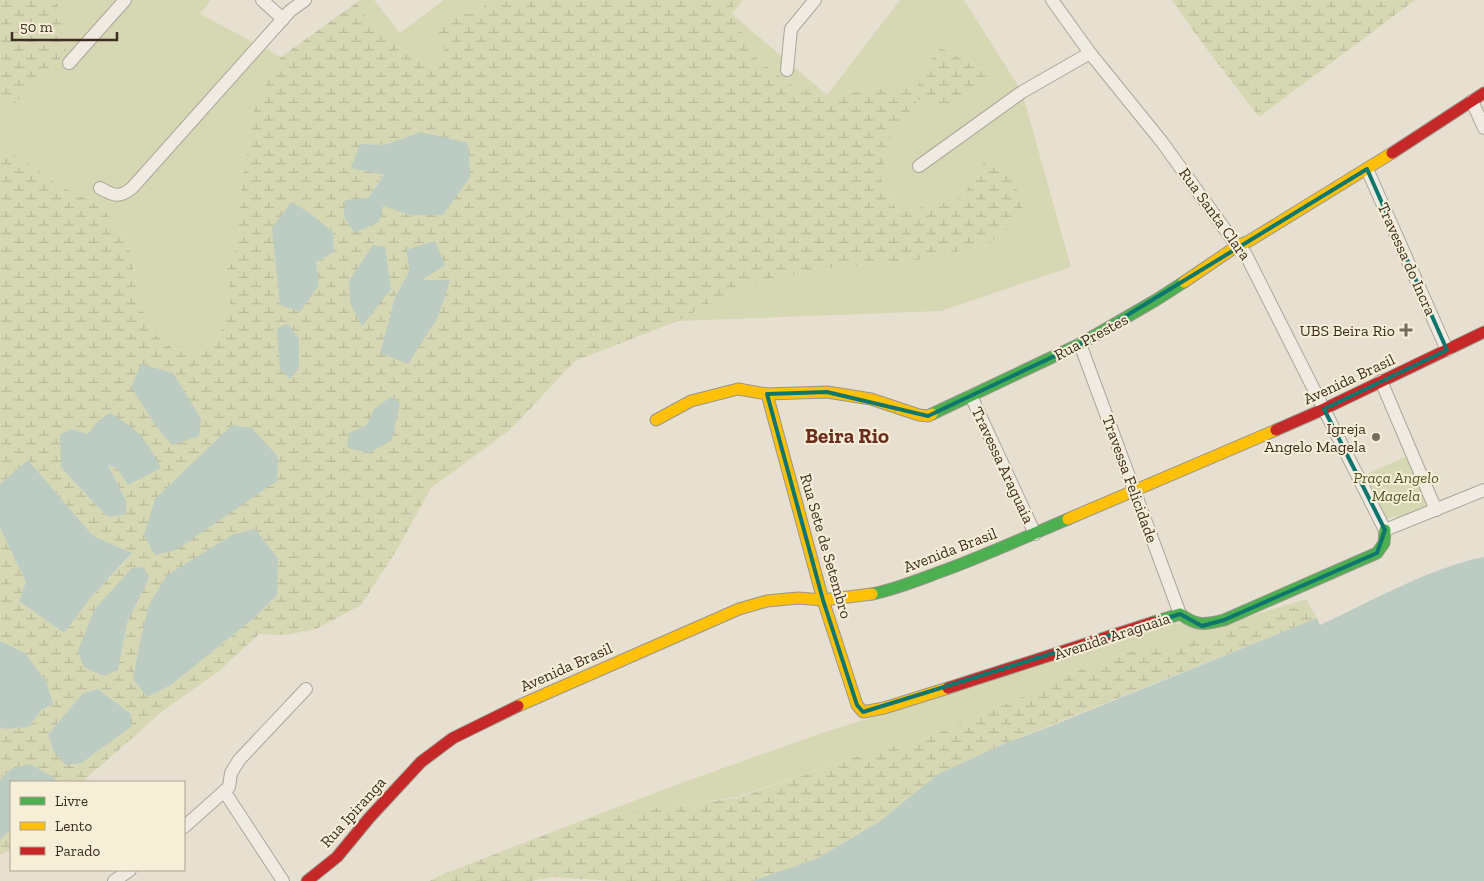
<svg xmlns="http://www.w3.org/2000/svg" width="1484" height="881" viewBox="0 0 1484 881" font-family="'Zilla Slab',serif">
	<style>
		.green { fill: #d6d7b3 }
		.wetland { fill: url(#wetland-marsh); fill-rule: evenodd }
		.water { fill: #bcccc2 }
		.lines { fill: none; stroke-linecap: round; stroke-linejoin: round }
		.street-casing { stroke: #ada599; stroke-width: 14 }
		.fast-casing { stroke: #9c958a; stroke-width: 13 }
		.slow-casing { stroke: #9c958a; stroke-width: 13 }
		.jam-casing { stroke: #9c958a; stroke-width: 13 }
		.street { stroke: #efebe3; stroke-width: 12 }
		.fast { stroke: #4caf50; stroke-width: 11 }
		.slow { stroke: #ffc107; stroke-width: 11 }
		.jam { stroke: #c62828; stroke-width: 11 }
		.marked { fill: none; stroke: #0f766e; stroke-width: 4; stroke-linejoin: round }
		.poi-dot { fill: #786c5e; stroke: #f7eed8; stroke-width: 2 }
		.labels { text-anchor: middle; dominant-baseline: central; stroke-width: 4; stroke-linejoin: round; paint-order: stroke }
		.street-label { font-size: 16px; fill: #3d2e20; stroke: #f7eed8 }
		.poi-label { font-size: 16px; fill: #3d2e20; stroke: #f7eed8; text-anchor: end }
		.park-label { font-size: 16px; font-style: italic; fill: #4d5a26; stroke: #f7eed8 }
		.district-label { font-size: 21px; font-weight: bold; fill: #6b2e1e; stroke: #f7eed8 }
	</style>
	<defs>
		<pattern id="wetland-marsh" width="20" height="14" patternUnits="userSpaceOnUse" patternTransform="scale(1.25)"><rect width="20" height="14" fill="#d6d7b3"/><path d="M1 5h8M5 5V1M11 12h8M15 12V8" fill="none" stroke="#b9b99a"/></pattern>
	</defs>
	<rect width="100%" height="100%" fill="#e7e0d1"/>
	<g class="green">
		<path d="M53,0H211L200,14L281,57L255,105L240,195L238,242L225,273L232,295L219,338L200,350L173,349L150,330L139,299L129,246L104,209L56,183L11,152L0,148V100L11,107L67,53L57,4Z"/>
		<path d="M360,0H374L400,33L444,0H485L483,14H451L432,27L446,49L435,68L406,54L375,27L356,3Z"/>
		<path d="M735,0H743L732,14L827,95L900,0H964L1022,92L1071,267L941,311L678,321L741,285L828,268L918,260L987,245L1025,216L1014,179L989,155L962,198L899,214L881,179L891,135L918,100L959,106L992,75L938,46L916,89L893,87L827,96L794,87L757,59L732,13Z"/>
		<path d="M1407,456L1431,508L1398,521L1396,516L1387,519L1365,475Z"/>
		<path d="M1307,599L1308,602L1258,621L1208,637L1173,646L1139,649L1093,664L1038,690L919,741L877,749L737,797L656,808L586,819L684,782L822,733L1171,623L1223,624Z"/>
	</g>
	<g class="wetland">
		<path d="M0,0H53L57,4L67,53L11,107L0,100Z"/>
		<path d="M485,0H735L732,13L757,59L794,87L827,96L893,87L916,89L938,46L993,76L959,106L918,100L891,135L881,179L898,213L962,198L989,154L1014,179L1025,216L987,245L918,260L828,268L741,285L678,321L575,361L510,430L431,488L398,548L361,605L316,629L286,635L259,634L219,671L163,711L82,782H55V778L11,769L0,780V727L5,729L28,727L41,710L46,681L25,654L0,641V528L26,582L19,601L64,633L92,596L132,554L93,536L28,460L0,484V148L11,152L56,183L104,209L129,247L139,299L150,330L173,349L200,350L219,338L232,295L225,273L238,242L240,195L255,105L281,57L356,3L375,27L406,54L435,68L445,49L432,27L451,14H483ZM421,132L411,215L382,205L345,200L368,198L384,174L360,144L384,145ZM333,232L334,252L316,262ZM410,270L421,280L380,353L395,297ZM71,429L88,434L161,468H117L108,465L126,501L109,517L92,501L61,467ZM132,568L149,578L127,623L118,670ZM277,595L255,617L171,685L147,697L133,679L140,642ZM98,689L131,714L54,752L48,735L83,693Z"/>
		<path d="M1172,0H1415L1259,117L1203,44Z"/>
		<path d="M1308,602L1317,618L1006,743L938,774L879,822L816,859L754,881H614L552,877L531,881H430L441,875L586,819L656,808L737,798L877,749L919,741L1038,690L1093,664L1139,649L1173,646L1208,637L1258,621Z"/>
		<path d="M11,829V850L0,855V840Z"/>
	</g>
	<g class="water">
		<path d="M421,132L468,143L470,177L443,215H411L383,206L379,222L354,233L344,216L345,200L368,198L384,175L351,168L360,144L384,145Z"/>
		<path d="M291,202L308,212L333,232L334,252L316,262L319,285L300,312L280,305L272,228Z"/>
		<path d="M435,241L445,265L422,280H450L438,317L408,364L380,353L395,297L410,270L406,250Z"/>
		<path d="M373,245L385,247L391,289L362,326L350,303L349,281Z"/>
		<path d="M288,324L299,339V368L290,379L280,369L277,328Z"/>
		<path d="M141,364L173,373L201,419L199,436L172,445L156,426L131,387Z"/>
		<path d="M391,397L400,403L392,440L369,453L347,448L349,433L367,425L374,409Z"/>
		<path d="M110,413C139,430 146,439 161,468L128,485L117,468L108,465L126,501V514L109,517L92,501L61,467L60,435L71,429L88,434L98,421Z"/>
		<path d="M232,425L252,428L278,457L277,481L176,550L155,555L144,535L155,499Z"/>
		<path d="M28,460L93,536L132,553L92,596L64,633L19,601L26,582L0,528V484Z"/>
		<path d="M255,529L278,559L277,595L255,617L171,685L147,697L133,679L140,642L149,605L167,575L234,534Z"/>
		<path d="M1484,557V881H753L816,859L879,822L938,774L1006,743L1046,728L1317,618L1320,625C1372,601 1429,568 1484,557Z"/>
		<path d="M144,567L149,578L127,623L118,670L103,676L84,667L78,651L94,610L132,568Z"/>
		<path d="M0,641L25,653L46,681L53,704L41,710L29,727L5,729L0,727Z"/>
		<path d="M98,689L131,714V727L81,763L66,765L54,752L48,735L83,693Z"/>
		<path d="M30,764L55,778V782H11V829L0,840V780L11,769Z"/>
	</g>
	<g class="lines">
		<defs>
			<g id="street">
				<path d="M262,0L283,19"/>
				<path d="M1052,0L1090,53L1162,142L1237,246L1245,253L1385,530L1484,490"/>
				<path d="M69,63L125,0"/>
				<path d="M787,70L791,29L815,0"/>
				<path d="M1472,101L1484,128"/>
				<path d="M919,166L1022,92L1090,53"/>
				<path d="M1367,169L1447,350"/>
				<path d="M100,188C114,196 119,198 132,188L290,11L305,0"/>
				<path d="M1080,344L1180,614"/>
				<path d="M1381,381L1436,510"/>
				<path d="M971,396L1035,534"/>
				<path d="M224,791L283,881"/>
				<path d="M184,827L229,787L231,773L239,760L306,689"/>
				<path d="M114,881L130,870"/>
			</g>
			<g id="fast">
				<path d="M932,414L1080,344L1156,300L1184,282"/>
				<path d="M872,594C898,589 923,578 948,569C988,554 1028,536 1068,519"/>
				<path d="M1154,622L1180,614C1197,626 1204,625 1224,620L1377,553L1384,543L1385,530"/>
			</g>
			<g id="slow">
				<path d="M1184,282L1237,246L1249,241L1392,153"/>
				<path d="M767,394L823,600L857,705L863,712L884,708L948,688"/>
				<path d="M656,420L691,401L738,389L767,394L827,392L871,399L919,415L928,416L932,414"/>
				<path d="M1068,519L1276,430"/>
				<path d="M518,706L739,609L767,601L798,598L823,600L872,594"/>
			</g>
			<g id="jam">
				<path d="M1392,153L1484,93"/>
				<path d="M1276,430L1324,409L1484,332"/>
				<path d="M948,688L1154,622"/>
				<path d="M307,881L337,857L370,817L421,762L453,738L518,706"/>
			</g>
		</defs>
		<use href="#street" class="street-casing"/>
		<use href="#fast" class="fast-casing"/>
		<use href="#slow" class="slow-casing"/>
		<use href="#jam" class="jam-casing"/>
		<use href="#street" class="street"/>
		<use href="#fast" class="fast"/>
		<use href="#slow" class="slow"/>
		<use href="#jam" class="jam"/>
	</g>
	<path class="marked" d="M1367,169L1447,350L1324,409L1385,530L1377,553L1224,620L1202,626L1180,614L863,712L857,705L823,600L767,394L827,392L928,416L1080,344Z"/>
	<g class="poi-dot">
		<path d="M1403.5 322.5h5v5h5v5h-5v5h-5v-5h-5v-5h5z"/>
		<circle cx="1376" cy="437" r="5"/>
	</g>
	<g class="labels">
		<g class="street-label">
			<text transform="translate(1215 214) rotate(54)">Rua Santa Clara</text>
			<text transform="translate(1407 259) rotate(66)">Travessa do Incra</text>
			<text transform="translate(1091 337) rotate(-28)">Rua Prestes</text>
			<text transform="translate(1349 379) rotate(-25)">Avenida Brasil</text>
			<text transform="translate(1003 465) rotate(65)">Travessa Araguaia</text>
			<text transform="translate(1130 479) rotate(70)">Travessa Felicidade</text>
			<text transform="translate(826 546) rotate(74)">Rua Sete de Setembro</text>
			<text transform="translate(950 550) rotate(-21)">Avenida Brasil</text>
			<text transform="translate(1112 636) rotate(-18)">Avenida Araguaia</text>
			<text transform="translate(566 667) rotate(-24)">Avenida Brasil</text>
			<text transform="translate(353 812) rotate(-48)">Rua Ipiranga</text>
		</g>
		<g class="poi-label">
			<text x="1395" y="330">UBS Beira Rio</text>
			<text x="1366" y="428">Igreja<tspan x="1366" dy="18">Angelo Magela</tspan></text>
		</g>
		<g class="park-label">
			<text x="1396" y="477">Praça Angelo<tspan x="1396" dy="18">Magela</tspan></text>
		</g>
		<g class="district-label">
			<text x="847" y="435">Beira Rio</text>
		</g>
	</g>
	<rect x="10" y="781" width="175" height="90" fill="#f7eed8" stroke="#ada18e"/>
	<rect x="20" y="797" width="25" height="8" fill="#4caf50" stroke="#ada18e"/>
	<text x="55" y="806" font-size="15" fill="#3d2e20">Livre</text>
	<rect x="20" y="822" width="25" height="8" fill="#ffc107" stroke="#ada18e"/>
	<text x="55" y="831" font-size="15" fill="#3d2e20">Lento</text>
	<rect x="20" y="847" width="25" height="8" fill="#c62828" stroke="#ada18e"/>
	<text x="55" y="856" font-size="15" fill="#3d2e20">Parado</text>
	<path d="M12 32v8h105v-8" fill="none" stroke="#3d2e20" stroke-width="2.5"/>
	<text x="20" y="32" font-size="15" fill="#3d2e20" stroke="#f7eed8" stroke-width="4" paint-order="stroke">50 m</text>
</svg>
